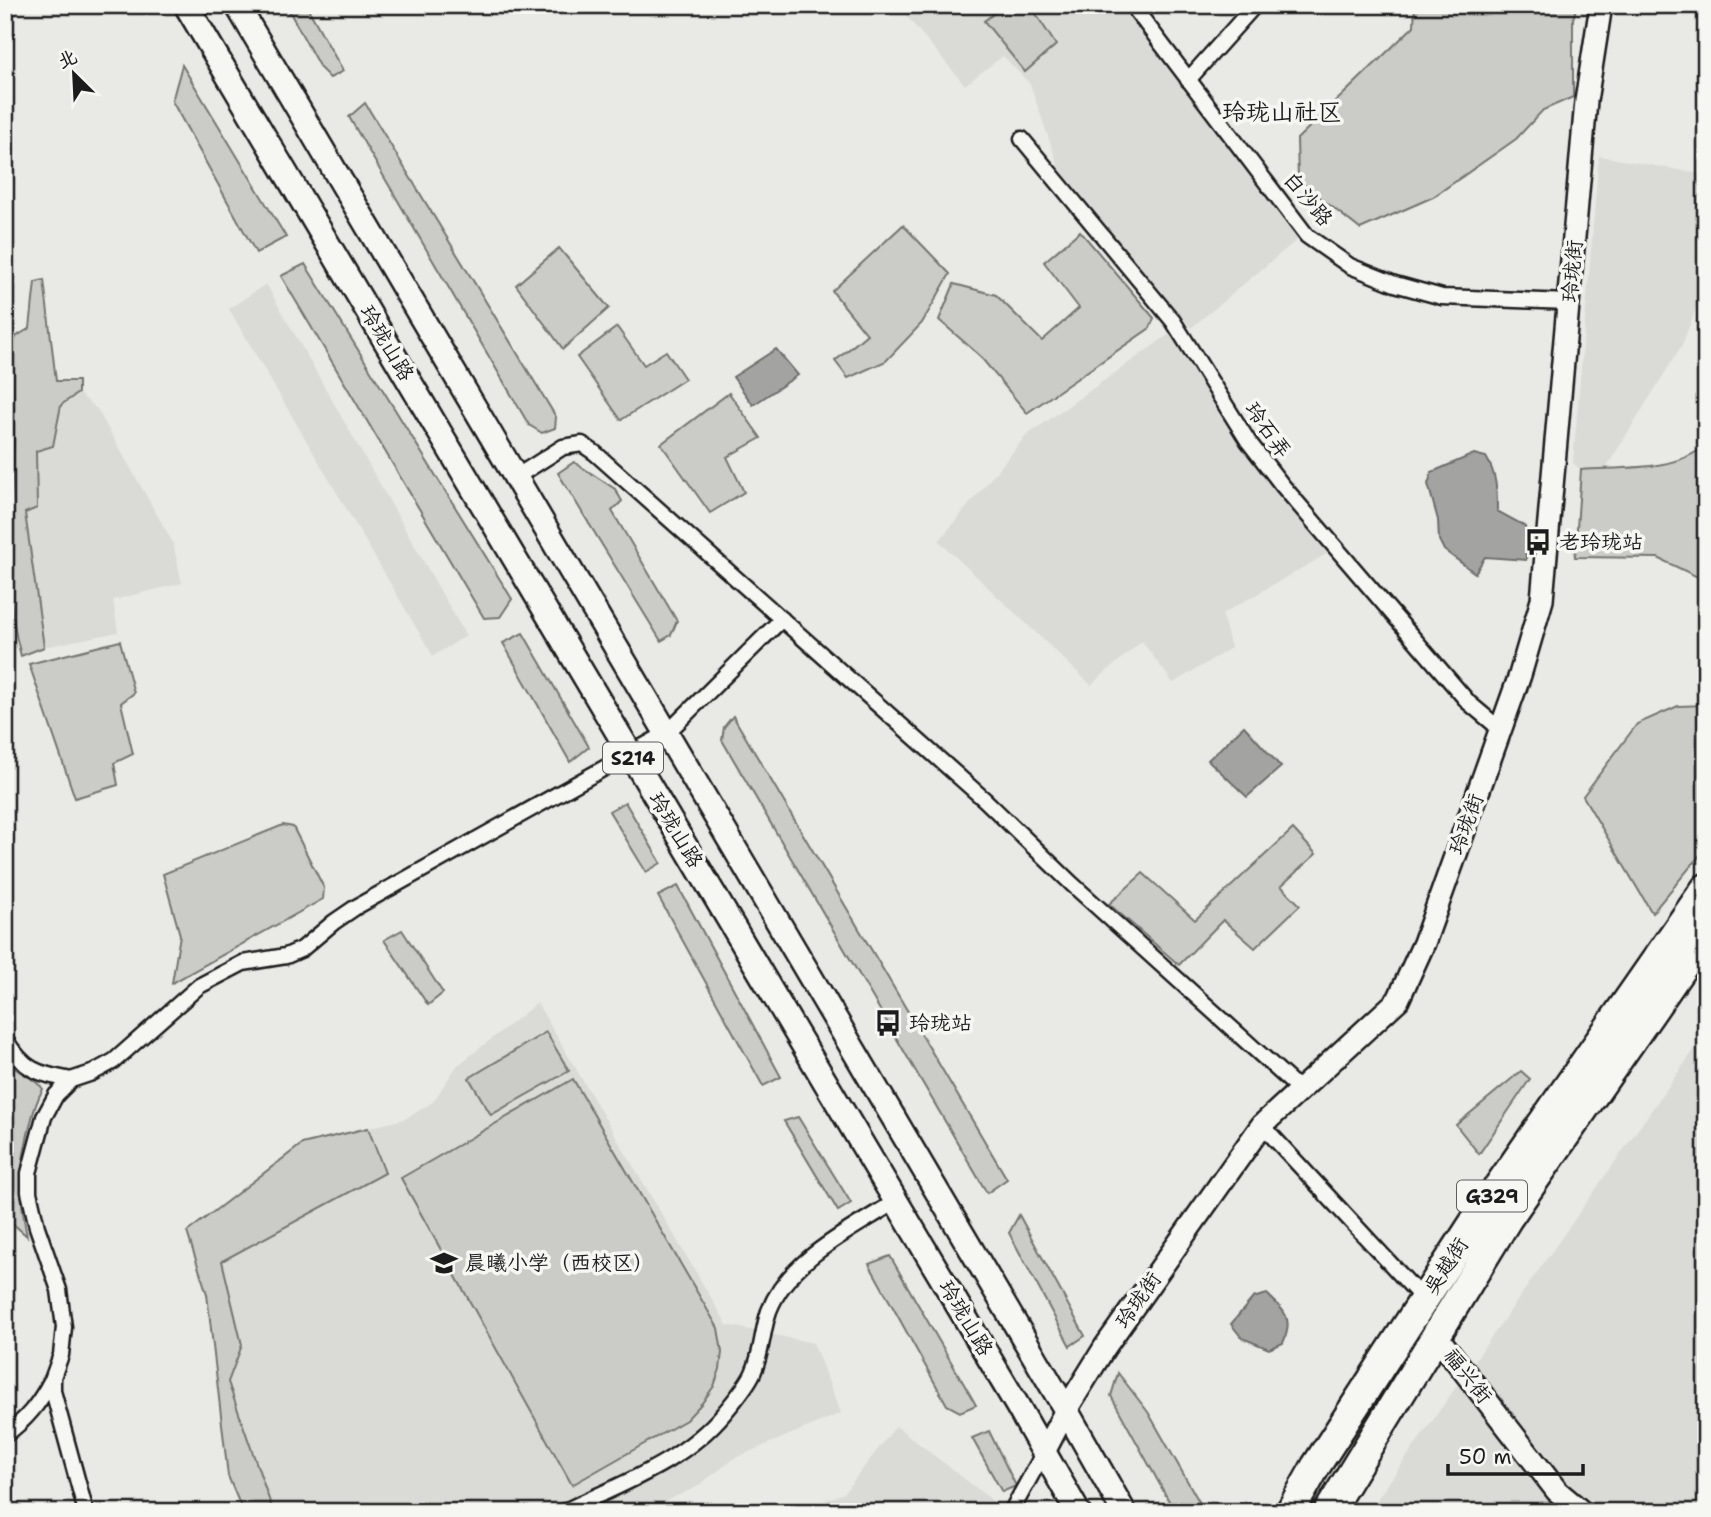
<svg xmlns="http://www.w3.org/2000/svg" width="1711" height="1517" viewBox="0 0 1711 1517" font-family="'Shantell Sans','LXGW WenKai TC',sans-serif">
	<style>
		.built { fill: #dadad6 }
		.green { fill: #cbcbc7; stroke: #747472; stroke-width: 2 }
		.water { fill: #a3a3a1; stroke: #6d6d6c; stroke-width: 2 }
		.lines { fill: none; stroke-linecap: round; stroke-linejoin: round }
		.street-casing { stroke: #1c1c1c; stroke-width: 19 }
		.secondary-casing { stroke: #1c1c1c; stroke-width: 26 }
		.primary-casing { stroke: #1c1c1c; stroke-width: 28 }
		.highway-casing { stroke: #1c1c1c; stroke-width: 33 }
		.street { stroke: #f6f6f2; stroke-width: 14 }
		.secondary { stroke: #f6f6f2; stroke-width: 21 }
		.primary { stroke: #f6f6f2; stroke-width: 23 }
		.highway { stroke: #f6f6f2; stroke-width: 28 }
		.labels { text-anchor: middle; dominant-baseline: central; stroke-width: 7; stroke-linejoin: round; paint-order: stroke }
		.shield { fill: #f6f6f2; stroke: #5d5d5c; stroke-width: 2 }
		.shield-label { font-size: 19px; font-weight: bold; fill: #1c1c1c }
		.street-label { font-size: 21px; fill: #1c1c1c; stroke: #f6f6f2 }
		.poi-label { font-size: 21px; fill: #1c1c1c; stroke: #f6f6f2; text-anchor: start }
		.quarter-label { font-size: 24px; fill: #1c1c1c; stroke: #f6f6f2 }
	</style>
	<rect width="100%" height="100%" fill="#e9e9e5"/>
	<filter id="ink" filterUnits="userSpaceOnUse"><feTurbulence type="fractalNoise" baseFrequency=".0143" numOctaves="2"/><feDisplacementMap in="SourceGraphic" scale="14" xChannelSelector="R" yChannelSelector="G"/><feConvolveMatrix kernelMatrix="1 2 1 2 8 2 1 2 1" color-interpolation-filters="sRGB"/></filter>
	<g filter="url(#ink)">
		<g class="built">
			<path d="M897,5H1120L1298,239L1191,328L1059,168L1030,84L1003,56L965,85Z"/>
			<path d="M1599,156L1706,175V282L1682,345L1606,468L1581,470L1573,463Z"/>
			<path d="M266,284L466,636L433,656L229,309Z"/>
			<path d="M1171,333L1251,459L1330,552L1222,614L1231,648L1173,683L1142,641L1091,685L939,541L1026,436Z"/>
			<path d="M78,393L97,409L173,543L182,583L113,600L118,632L44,647L25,513L37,508L36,450L53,446L61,405Z"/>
			<path d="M537,1003L727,1325L813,1343L841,1413L735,1458L695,1488L640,1512H243L228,1476L207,1294L187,1232L302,1144L405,1119L433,1102L457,1066Z"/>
			<path d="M1706,1033V1512H1368Z"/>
			<path d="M896,1426L1002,1508L1000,1512H796L844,1493Z"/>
		</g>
		<g class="green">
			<path d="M286,5H306L343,71L330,78L320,68Z"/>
			<path d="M1005,5H1030L1056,45L1025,72L984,21Z"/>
			<path d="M1415,5H1577L1573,19V97L1543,110L1516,139L1433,197L1360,229L1298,180L1297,139L1414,26Z"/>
			<path d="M182,65L286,237L256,253L172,101Z"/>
			<path d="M365,103L556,417L555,428L542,433L529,425L349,117Z"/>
			<path d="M903,225L950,274L922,323L886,361L848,378L835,361L867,334L832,291Z"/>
			<path d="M1080,231L1154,318L1150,328L1027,413L979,355L939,320L954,284L996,295L1042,341L1079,308L1044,262Z"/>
			<path d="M559,248L609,308L563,349L516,285Z"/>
			<path d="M305,264L512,599L500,617L484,618L281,276Z"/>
			<path d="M44,280L56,381H78V393L61,405L53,446L36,451L37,508L25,513L44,647L21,656C0,582 13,502 14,426C14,399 11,372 10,346L17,336L30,328L35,282Z"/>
			<path d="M617,327L644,365L666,351L685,379L621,420L577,357Z"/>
			<path d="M729,393L761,438L727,457L744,492L710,513L661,444Z"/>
			<path d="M1706,445V581L1658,558L1575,557L1581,470C1622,467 1674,472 1706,445Z"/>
			<path d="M574,462L615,489L622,501L612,511L677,621L671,635L661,641L558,473Z"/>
			<path d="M523,633L589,747L570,762L503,643Z"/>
			<path d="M120,641L134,693L121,703L133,754L114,763L118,785L75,798L29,664Z"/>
			<path d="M1706,705V848L1652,913L1583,796L1637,724L1678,706Z"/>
			<path d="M733,716L1007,1179L987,1193L722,740L724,727Z"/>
			<path d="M625,802L661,863L646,872L609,811Z"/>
			<path d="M283,825L293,827L324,888L323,899L172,983L180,935L163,874Z"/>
			<path d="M1293,829L1316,854L1281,886L1300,905L1255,948L1223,920L1179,965L1109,904L1143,873L1195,920Z"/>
			<path d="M678,886L781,1077L763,1086L658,896Z"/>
			<path d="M402,930L443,993L428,1005L384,940Z"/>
			<path d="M546,1032L569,1071L491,1115L469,1078Z"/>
			<path d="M5,1057C15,1074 34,1076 43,1089C36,1101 33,1113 30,1126C19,1171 18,1190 27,1236L5,1217Z"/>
			<path d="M1521,1071L1530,1079L1479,1154L1456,1125Z"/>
			<path d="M573,1079L718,1328L722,1352L720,1369L714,1386L702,1403L686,1420L572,1485L401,1178Z"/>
			<path d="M798,1117L851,1203L838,1211L784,1121Z"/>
			<path d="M368,1128L385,1173L222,1261L242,1345L228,1382L272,1508L262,1512H243L228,1476L207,1294L187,1232L302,1144Z"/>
			<path d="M1019,1215L1085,1336L1070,1346L1009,1233Z"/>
			<path d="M890,1256L976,1405L960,1412L947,1405L869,1264Z"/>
			<path d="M1118,1373L1148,1412L1205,1512H1175L1111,1396Z"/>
			<path d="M989,1431L1016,1486L1002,1492L972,1438Z"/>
		</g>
		<g class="water">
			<path d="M776,349L798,375L753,405L733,377Z"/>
			<path d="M1474,454L1486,457C1497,475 1497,491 1497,511L1525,526L1526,560L1485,557L1475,573L1444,550L1439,540L1438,520L1428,484L1432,472Z"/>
			<path d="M1244,726L1281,767L1247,797L1208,760Z"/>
			<path d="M1267,1294C1285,1311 1294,1319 1283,1343L1269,1349L1242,1338L1231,1324L1253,1298Z"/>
		</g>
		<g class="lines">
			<defs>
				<g id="street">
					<path d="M1132,5L1307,236L1350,266L1395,284L1442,297L1569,302"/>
					<path d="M1188,80L1255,5"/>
					<path d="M1022,139L1173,321L1248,441L1282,485L1469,703L1500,729"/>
					<path d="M516,477L563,447L582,444L595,453L985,800L1072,884L1300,1090"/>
					<path d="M5,1039C25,1071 36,1073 71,1080"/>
					<path d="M1262,1125L1424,1300"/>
					<path d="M5,1435C26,1420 39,1404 51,1381"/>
					<path d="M86,1512L53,1391V1377L61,1355L64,1327L59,1290L37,1227L29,1192V1173L44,1117L56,1095L71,1080L92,1073L114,1061L199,986L243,963L286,956L302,949L334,922L356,907L667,733L782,619"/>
					<path d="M563,1512C620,1484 683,1463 725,1412C734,1401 747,1386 753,1373C762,1354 762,1331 769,1311C789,1258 852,1230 896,1201"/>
					<path d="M1011,1512L1044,1452"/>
				</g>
				<g id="secondary">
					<path d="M1436,1335L1557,1491L1582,1512"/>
					<path d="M1044,1452L1066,1410L1105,1347L1262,1125L1398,1000L1424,943L1520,675L1542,600L1586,101L1601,5"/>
				</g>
				<g id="primary">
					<path d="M186,5L1017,1405L1078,1512"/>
					<path d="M237,5L1066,1410L1124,1512"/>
				</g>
				<g id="highway">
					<path d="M1290,1512L1316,1466L1482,1210L1706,888"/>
					<path d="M1328,1512L1508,1218L1706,933"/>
				</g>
			</defs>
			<use href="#street" class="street-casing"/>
			<use href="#secondary" class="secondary-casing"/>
			<use href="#primary" class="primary-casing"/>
			<use href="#highway" class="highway-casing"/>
			<use href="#street" class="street"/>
			<use href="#secondary" class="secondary"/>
			<use href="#primary" class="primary"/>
			<use href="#highway" class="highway"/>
		</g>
	</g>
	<defs>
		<symbol id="bus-bare" viewBox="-9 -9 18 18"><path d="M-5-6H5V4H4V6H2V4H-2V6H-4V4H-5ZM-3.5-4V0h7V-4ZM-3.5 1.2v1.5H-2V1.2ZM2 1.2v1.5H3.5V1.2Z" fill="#1c1c1c" stroke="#f6f6f2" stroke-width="2.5" paint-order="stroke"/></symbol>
		<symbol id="school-bare" viewBox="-9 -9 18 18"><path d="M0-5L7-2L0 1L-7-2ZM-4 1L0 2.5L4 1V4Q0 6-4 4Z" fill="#1c1c1c" stroke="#f6f6f2" stroke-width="2.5" paint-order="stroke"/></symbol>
	</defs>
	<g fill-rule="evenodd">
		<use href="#bus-bare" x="1519" y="523" width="38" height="38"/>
		<use href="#bus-bare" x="869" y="1004" width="38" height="38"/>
		<use href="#school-bare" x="425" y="1244" width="38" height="38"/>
	</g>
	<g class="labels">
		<g class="shield">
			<rect x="603" y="742.5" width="60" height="31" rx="5"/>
			<rect x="1457" y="1180.5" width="70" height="31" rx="5"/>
		</g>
		<g class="shield-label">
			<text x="633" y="758">S214</text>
			<text x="1492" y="1196">G329</text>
		</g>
		<g class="street-label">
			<text transform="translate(1308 199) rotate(50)">白沙路</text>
			<text transform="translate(1572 271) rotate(-85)">玲珑街</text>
			<text transform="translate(387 343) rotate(59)">玲珑山路</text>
			<text transform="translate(1268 430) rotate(55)">玲石弄</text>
			<text transform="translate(1466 824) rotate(-70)">玲珑街</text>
			<text transform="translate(676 830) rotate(59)">玲珑山路</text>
			<text transform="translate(1446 1266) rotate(-57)">吴越街</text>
			<text transform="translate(1138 1300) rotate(-55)">玲珑街</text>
			<text transform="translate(966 1318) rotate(59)">玲珑山路</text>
			<text transform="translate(1468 1376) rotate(52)">福兴街</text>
		</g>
		<g class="poi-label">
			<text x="1559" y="542">老玲珑站</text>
			<text x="909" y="1023">玲珑站</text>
			<text x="465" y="1263">晨曦小学（西校区）</text>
		</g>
		<g class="quarter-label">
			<text x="1282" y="112">玲珑山社区</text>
		</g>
	</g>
	<rect width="1711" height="1517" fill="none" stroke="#f6f6f2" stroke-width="28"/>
	<rect x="14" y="14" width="1683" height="1489" fill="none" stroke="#1c1c1c" stroke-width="2.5" filter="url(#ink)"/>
	<g transform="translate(74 74) rotate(336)" stroke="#f6f6f2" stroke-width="5" paint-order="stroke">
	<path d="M0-5L12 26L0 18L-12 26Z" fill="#1c1c1c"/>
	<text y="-10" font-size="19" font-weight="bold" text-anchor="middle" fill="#1c1c1c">北</text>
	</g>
	<path d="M1448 1464v10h135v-10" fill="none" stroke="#1c1c1c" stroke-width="3.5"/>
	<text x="1459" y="1464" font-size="21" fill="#1c1c1c" stroke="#f6f6f2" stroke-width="5" paint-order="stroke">50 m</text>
</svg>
